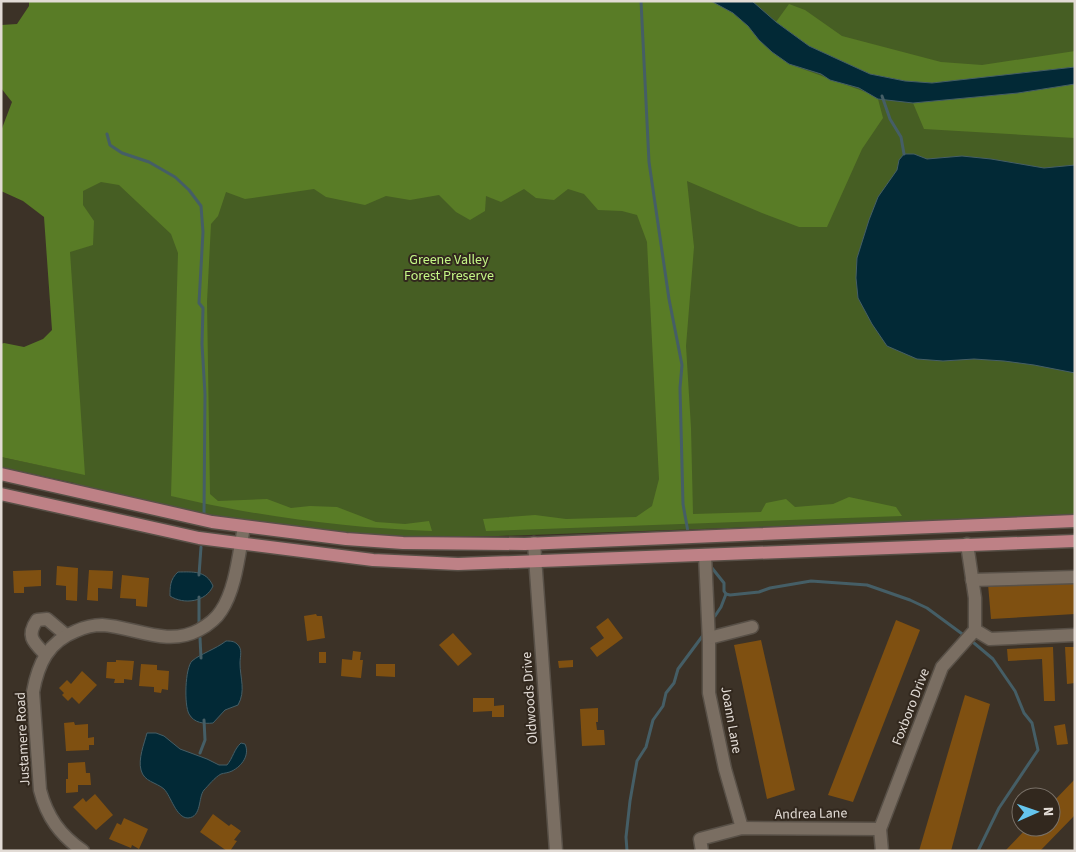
<svg xmlns="http://www.w3.org/2000/svg" width="1076" height="852" viewBox="0 0 1076 852" font-family="'Source Sans 3',sans-serif">
	<style>
		.green { fill: #465e23 }
		.forest { fill: #597c26 }
		.water { fill: #022936; stroke: #455e66 }
		.lines { fill: none; stroke-linecap: round; stroke-linejoin: round }
		.stream { stroke: #455e66; stroke-width: 3 }
		.building { fill: #7f5011 }
		.minor-casing { stroke: #585047; stroke-width: 15 }
		.major-casing { stroke: #585047; stroke-width: 15 }
		.minor { stroke: #7a6e62; stroke-width: 12 }
		.major { stroke: #be8186; stroke-width: 12 }
		.labels { text-anchor: middle; dominant-baseline: central; stroke-width: 4; stroke-linejoin: round; paint-order: stroke }
		.park-label { font-size: 14px; fill: #c5f787; stroke: #32281e }
		.street-label { font-size: 14px; fill: #e2dbd5; stroke: #32281e }
	</style>
	<rect width="100%" height="100%" fill="#3c3227"/>
	<path class="green" d="M41,1H1075V516L498,536H403L343,534L216,516L75,487L74,483L1,467V457L73,472Z"/>
	<g class="forest">
		<path d="M29,1H711L733,13L748,26L759,40L772,52L789,64L871,94L878,99L883,118L862,149L827,227H799L762,213L687,181L694,247L686,346L691,428L693,514L761,512L766,503L786,499L795,507L833,504L849,497L896,507L902,516L486,531L483,519L535,515L566,519L636,517L652,506L659,479L647,242L637,215L622,211L598,210L584,194L568,189L554,200L536,198L524,189L501,202L486,196L485,211L470,220L456,212L439,195L410,200L386,196L365,205L326,197L314,189L245,199L226,192L218,216L211,224L207,302L210,494L218,501L267,499L291,508L310,506L337,507L376,522L405,524L429,521L432,531C345,528 255,516 171,496L178,253L171,234L119,185L101,182L83,191V205L94,221L93,245L70,252L85,475L1,457V344L4,343L24,347L43,339L52,330L44,217L23,201L1,191V131L12,102L1,88V25L17,24L29,6Z"/>
		<path d="M789,4L805,10L842,36L941,62L982,65L1075,51V67L932,83L905,81L870,74L831,57L809,46L776,22Z"/>
		<path d="M1075,84V138L924,129L913,103L1018,93Z"/>
	</g>
	<g class="water">
		<path d="M711,1H752L776,22L809,46L870,74L905,81L932,83L1075,67V84L1018,93L913,103L878,99L859,88L830,80L821,74L789,64L772,52L759,40L748,26L733,13Z"/>
		<path d="M904,154H914L927,159L962,156L991,159L1044,168L1075,165V373L1034,365L1004,361L974,359L943,361L917,359L887,346L872,324L858,298L856,278L857,258L869,220L878,197L897,170L899,160Z"/>
		<path d="M178,572C193,572 206,570 213,586C206,602 184,605 170,596C170,587 170,579 178,572Z"/>
		<path d="M226,641C230,641 234,641 237,644C243,649 240,656 240,663C240,678 246,691 238,705L225,710L213,723C204,724 194,723 189,714C184,705 185,668 192,661C200,654 216,649 226,641Z"/>
		<path d="M147,733H156L164,736L180,749L207,759L219,765H227C233,758 234,749 241,743L245,744C250,755 242,766 232,771C228,773 224,773 221,774C215,777 208,786 204,790C198,797 202,817 188,818C176,818 171,796 164,789C156,782 144,782 141,770C138,759 144,744 147,733Z"/>
	</g>
	<g class="lines">
		<g class="stream">
			<path d="M641,1L649,162L669,299L682,365L680,388L683,504L688,532"/>
			<path d="M882,96L890,119L901,137L904,154"/>
			<path d="M107,134L110,145L122,153L149,162L175,177L189,190L201,206L203,232L199,303L203,308L202,344L205,394L204,514"/>
			<path d="M712,568L724,583V591L726,594L721,607L715,616"/>
			<path d="M199,575L201,547"/>
			<path d="M726,594L730,595L759,592L770,588L811,581L867,585L910,600L927,608L965,636"/>
			<path d="M199,597V625"/>
			<path d="M200,638L201,658"/>
			<path d="M974,643L993,659L1015,691L1024,713L1032,723L1038,750L999,808L978,851"/>
			<path d="M200,753L205,740L204,720"/>
			<path d="M627,851L626,837L630,801L637,761L646,747L653,720L663,706L666,693L674,683L678,669L704,634"/>
		</g>
	</g>
	<g class="building">
		<path d="M57,566L78,568L77,601L66,600V586L56,585Z"/>
		<path d="M41,570V586L24,587V593H14L13,571Z"/>
		<path d="M89,570L113,571L112,589L98,588V601L87,600Z"/>
		<path d="M122,575L149,578L147,607L136,606V599L120,598Z"/>
		<path d="M1075,581V614L991,619L988,584Z"/>
		<path d="M316,614L317,616H322L325,638L307,641L304,616Z"/>
		<path d="M608,618L623,638L597,657L590,648L604,638L596,627Z"/>
		<path d="M896,620L920,630L853,802L828,795Z"/>
		<path d="M453,633L472,654L458,666L439,645Z"/>
		<path d="M761,640L795,790L767,799L734,645Z"/>
		<path d="M1053,647L1055,701H1044L1042,659L1008,661L1007,649Z"/>
		<path d="M1065,647H1075V683L1067,684Z"/>
		<path d="M353,651L361,652L360,660H363L361,678L341,676L342,659L352,660Z"/>
		<rect x="319" y="652" width="7" height="11"/>
		<path d="M116,660L134,661L132,680L124,679V683H114L115,679L106,678L107,662H116Z"/>
		<path d="M573,660V667L559,668L558,661Z"/>
		<path d="M141,664L157,665V670L169,671L168,690L162,689L161,693L154,692V687L139,686Z"/>
		<path d="M376,664H395V677L376,676Z"/>
		<path d="M82,671L97,685L79,704L72,697L68,701L62,695L64,693L59,688L67,680L71,684Z"/>
		<path d="M965,695L990,704L951,851H919Z"/>
		<path d="M473,698H494V706L504,705V717H492V711L473,712Z"/>
		<path d="M598,708V722H596L597,730H604L605,745L582,746L580,709Z"/>
		<path d="M74,722L75,725L88,724V738L94,737V745H89V750L66,751L64,723Z"/>
		<path d="M1065,724L1068,744L1057,745L1054,726Z"/>
		<path d="M85,762L86,773H90L91,785H78V792L66,793V779H68V763Z"/>
		<path d="M1075,779V815L1040,851H1005L1028,827H1051V804Z"/>
		<path d="M95,794L113,815L96,830L73,807L83,798L86,802Z"/>
		<path d="M213,814L229,826L231,824L241,831L234,840L237,841L230,851H227L200,832Z"/>
		<path d="M124,818L148,829L139,849L132,845L131,848L109,839L117,823L121,825Z"/>
	</g>
	<g class="lines">
		<defs>
			<g id="minor">
				<path d="M534,543L556,851"/>
				<path d="M705,555L709,642V693L725,769L742,828"/>
				<path d="M972,580L1075,577"/>
				<path d="M975,630L990,639L1075,635"/>
				<path d="M709,638L752,627"/>
				<path d="M45,654C33,642 26,636 37,620L47,619L66,635"/>
				<path d="M83,851C60,835 47,817 40,790L33,692C38,664 48,642 76,631C85,627 93,625 102,625C135,627 167,647 199,630C208,625 216,619 221,611C236,589 239,552 244,527"/>
				<path d="M702,851L700,839L742,828L880,829"/>
				<path d="M882,851L880,829L942,667L975,630V598L967,544"/>
			</g>
			<g id="major">
				<path d="M1,474L212,522L346,539L403,543L525,544L1075,521"/>
				<path d="M1,494L199,538L373,560L458,564L1075,541"/>
			</g>
		</defs>
		<use href="#minor" class="minor-casing"/>
		<use href="#major" class="major-casing"/>
		<use href="#minor" class="minor"/>
		<use href="#major" class="major"/>
	</g>
	<g class="labels">
		<g class="park-label">
			<text x="449" y="260">Greene Valley<tspan x="449" dy="16">Forest Preserve</tspan></text>
		</g>
		<g class="street-label">
			<text transform="translate(530 698) rotate(-94)">Oldwoods Drive</text>
			<text transform="translate(911 707) rotate(-69)">Foxboro Drive</text>
			<text transform="translate(731 720) rotate(80)">Joann Lane</text>
			<text transform="translate(23 739) rotate(-93)">Justamere Road</text>
			<text transform="translate(811 814) rotate(-1)">Andrea Lane</text>
		</g>
	</g>
	<rect width="1076" height="852" fill="none" stroke="#e2dbd5" stroke-width="5"/>
	<g transform="translate(1036 812) rotate(88)"><circle r="24" fill="#32281e" stroke="#787067"/>
	<path d="M0-4L9 19L0 12L-9 19Z" fill="#65c5ee"/>
	<text y="-8" font-size="14" font-weight="bold" text-anchor="middle" fill="#e2dbd5">N</text>
	</g>
</svg>
